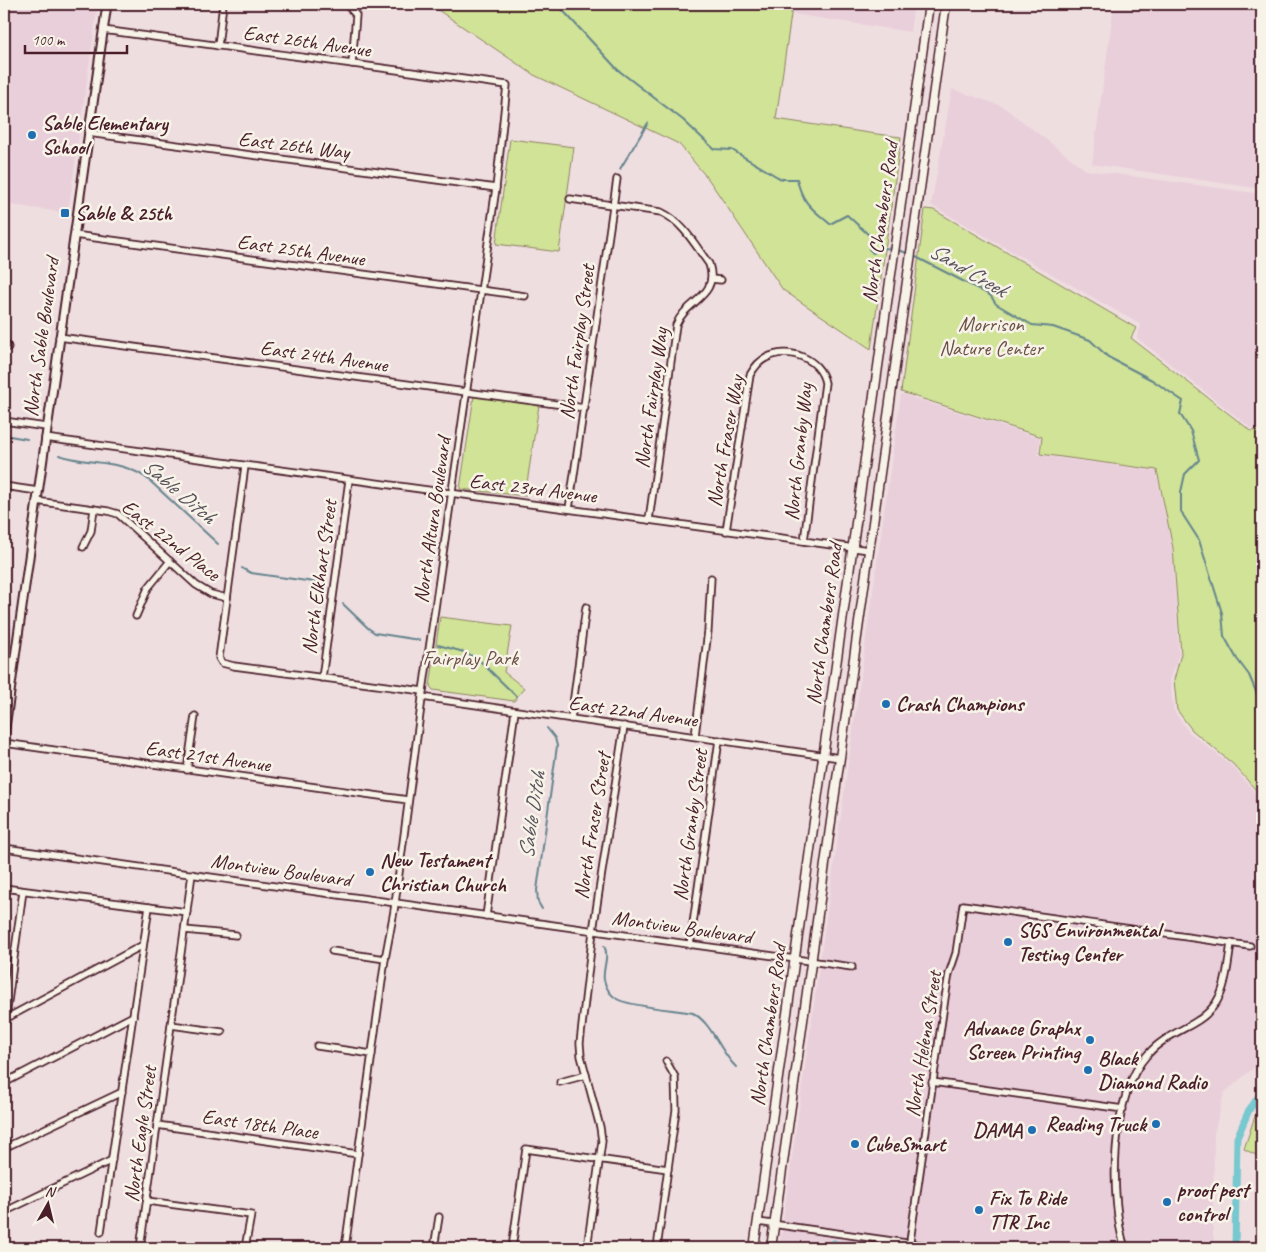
<svg xmlns="http://www.w3.org/2000/svg" width="1266" height="1252" viewBox="0 0 1266 1252" font-family="Caveat,sans-serif">
	<style>
		.built { fill: #e9cfda }
		.green { fill: #d0e397; stroke: #8d8161 }
		.lines { fill: none; stroke-linecap: round; stroke-linejoin: round }
		.stream { stroke: #65848d; stroke-width: 2 }
		.canal { stroke: #77c8cf; stroke-width: 7 }
		.minor-casing { stroke: #4a1f2b; stroke-width: 9 }
		.tertiary-casing { stroke: #4a1f2b; stroke-width: 11 }
		.secondary-casing { stroke: #4a1f2b; stroke-width: 11 }
		.minor { stroke: #f7f3e8; stroke-width: 5.5 }
		.tertiary { stroke: #f7f3e8; stroke-width: 7 }
		.secondary { stroke: #f7f3e8; stroke-width: 8 }
		.poi-dot { fill: #1f6fb2; stroke: #f7f3e8; stroke-width: 2 }
		.labels { text-anchor: middle; dominant-baseline: central; stroke-width: 5; stroke-linejoin: round; paint-order: stroke }
		.street-label { font-size: 21px; fill: #4a1f2b; stroke: #f7f3e8 }
		.poi-label { font-size: 21px; font-weight: bold; fill: #4a1f2b; stroke: #f7f3e8; text-anchor: start }
		.park-label { font-size: 21px; fill: #6c5046; stroke: #f7f3e8 }
		.water-label { font-size: 22px; font-style: italic; fill: #58525c; stroke: #f7f3e8 }
	</style>
	<rect width="100%" height="100%" fill="#efdee0"/>
	<filter id="ink" filterUnits="userSpaceOnUse"><feTurbulence type="fractalNoise" baseFrequency=".02" numOctaves="2"/><feDisplacementMap in="SourceGraphic" scale="10" xChannelSelector="R" yChannelSelector="G"/><feConvolveMatrix kernelMatrix="1 2 1 2 8 2 1 2 1" color-interpolation-filters="sRGB"/></filter>
	<g filter="url(#ink)">
		<g class="built">
			<path d="M4,4H98L68,213L4,204Z"/>
			<path d="M786,4H914L910,32L793,14L794,7Z"/>
			<path d="M1114,4H1262V189L1092,164Z"/>
			<path d="M952,89L1002,106L1086,170L1262,194V425L1251,428L1137,338L1141,325L931,205Z"/>
			<path d="M901,394L1040,438L1038,455L1156,471L1172,548L1179,654L1170,680L1174,711L1189,732L1232,766L1262,800V1061L1224,1093L1214,1134L1213,1235L1215,1248H779Z"/>
		</g>
		<g class="green">
			<path d="M429,4H781L792,8L776,119L869,133L901,137L871,349L783,290L709,180L679,144L534,75Z"/>
			<path d="M510,139L574,147L559,252L496,244Z"/>
			<path d="M925,209L934,210L1136,328L1131,338L1251,431L1262,429V797L1234,765L1192,730L1177,710L1174,680L1181,654L1173,548L1157,470L1040,454L1042,437L901,392Z"/>
			<path d="M474,396L539,405L525,496L460,489Z"/>
			<path d="M440,617L512,626L504,672L524,688L514,701L433,690L430,686Z"/>
			<path d="M1262,1105V1158L1244,1149L1256,1113Z"/>
		</g>
		<g class="lines">
			<g class="stream">
				<path d="M557,4L618,70L683,120L714,149L732,150L781,179H797C802,203 812,209 830,224L847,215L871,237L869,249L873,253L885,248L893,249"/>
				<path d="M620,169L648,123"/>
				<path d="M898,250L907,253"/>
				<path d="M914,256L990,295L996,304L1032,325L1053,327L1090,340L1108,357L1152,380L1183,401L1180,414L1191,431L1199,460L1185,474L1181,492V512L1199,540L1222,613L1224,636L1237,659L1249,675L1262,706"/>
				<path d="M4,435L27,439"/>
				<path d="M59,455C91,466 121,458 149,480L218,544"/>
				<path d="M242,568L251,573L321,583"/>
				<path d="M343,604L368,628L375,633L419,640"/>
				<path d="M438,645L464,652L479,660L516,696"/>
				<path d="M542,909L538,902L537,890L557,746L555,738L547,728"/>
				<path d="M604,946C610,956 602,969 604,980C606,988 609,994 617,999C627,1006 677,1010 693,1013C713,1024 719,1051 736,1067"/>
			</g>
			<g class="canal">
				<path d="M833,1248L834,1243"/>
				<path d="M1235,1248L1237,1138L1249,1110L1262,1092"/>
			</g>
			<defs>
				<g id="minor">
					<path d="M346,4L356,15L352,64"/>
					<path d="M103,30L507,85L496,188L423,691L394,911L385,959L345,1248"/>
					<path d="M218,46L223,4"/>
					<path d="M88,133L496,188"/>
					<path d="M570,199L661,212C683,222 695,245 709,264C720,297 686,300 676,325L649,520"/>
					<path d="M74,235L525,296"/>
					<path d="M711,279L721,280"/>
					<path d="M59,337L585,408"/>
					<path d="M4,341L8,347"/>
					<path d="M4,421L46,427"/>
					<path d="M45,438L869,550"/>
					<path d="M245,466L219,658L222,663L234,666L423,691"/>
					<path d="M4,486L38,491"/>
					<path d="M36,501L108,511L118,514L196,585L211,594L227,598"/>
					<path d="M569,509L617,179"/>
					<path d="M726,531L750,375C754,368 759,361 766,358C788,346 820,358 825,383L804,541"/>
					<path d="M83,547L91,531L94,509"/>
					<path d="M136,616L148,588L170,561"/>
					<path d="M322,678L349,480"/>
					<path d="M422,697L840,758"/>
					<path d="M571,719L586,607"/>
					<path d="M695,736L708,631L711,578"/>
					<path d="M4,743L408,800"/>
					<path d="M187,770L195,716"/>
					<path d="M4,848L852,967"/>
					<path d="M4,888L187,912"/>
					<path d="M486,916L515,711"/>
					<path d="M185,930L236,935"/>
					<path d="M690,945L719,740"/>
					<path d="M332,951L385,959"/>
					<path d="M5,1019L143,945"/>
					<path d="M171,1025L222,1032"/>
					<path d="M4,1031L23,891"/>
					<path d="M317,1046L372,1054"/>
					<path d="M560,1082L586,1075"/>
					<path d="M932,1082L1123,1109"/>
					<path d="M4,1083L133,1016"/>
					<path d="M157,1125L358,1154"/>
					<path d="M4,1148L122,1092"/>
					<path d="M147,1201L251,1215L245,1248"/>
					<path d="M4,1212L112,1160"/>
					<path d="M758,1222L942,1248"/>
					<path d="M101,1232L149,907"/>
					<path d="M140,1248L192,874"/>
					<path d="M434,1248L439,1217"/>
					<path d="M512,1248L526,1149L668,1169"/>
					<path d="M587,1248L602,1141L600,1127L581,1056L580,1043L593,931L624,726"/>
					<path d="M657,1248L676,1110L675,1077L666,1061"/>
					<path d="M909,1248L945,998L949,974L956,953L963,905L1250,946"/>
					<path d="M1125,1248C1109,1199 1110,1094 1148,1054C1160,1040 1176,1033 1192,1024C1226,1006 1226,978 1231,943"/>
				</g>
				<path id="tertiary" d="M4,735L107,4"/>
				<g id="secondary">
					<path d="M754,1248L929,4"/>
					<path d="M771,1248L946,4"/>
				</g>
			</defs>
			<use href="#minor" class="minor-casing"/>
			<use href="#tertiary" class="tertiary-casing"/>
			<use href="#secondary" class="secondary-casing"/>
			<use href="#minor" class="minor"/>
			<use href="#tertiary" class="tertiary"/>
			<use href="#secondary" class="secondary"/>
		</g>
	</g>
	<g class="poi-dot">
		<circle cx="32" cy="135" r="5"/>
		<rect x="60" y="208" width="10" height="10" rx="2.5"/>
		<circle cx="886" cy="704" r="5"/>
		<circle cx="370" cy="872" r="5"/>
		<circle cx="1008" cy="942" r="5"/>
		<circle cx="1090" cy="1040" r="5"/>
		<circle cx="1088" cy="1070" r="5"/>
		<circle cx="1156" cy="1124" r="5"/>
		<circle cx="1032" cy="1130" r="5"/>
		<circle cx="855" cy="1144" r="5"/>
		<circle cx="1167" cy="1202" r="5"/>
		<circle cx="979" cy="1210" r="5"/>
	</g>
	<g class="labels">
		<g class="street-label">
			<text transform="translate(307 41) rotate(8)">East 26th Avenue</text>
			<text transform="translate(294 145) rotate(7)">East 26th Way</text>
			<text transform="translate(880 222) rotate(-82)">North Chambers Road</text>
			<text transform="translate(301 250) rotate(8)">East 25th Avenue</text>
			<text transform="translate(41 337) rotate(-82)">North Sable Boulevard</text>
			<text transform="translate(577 342) rotate(-82)">North Fairplay Street</text>
			<text transform="translate(324 356) rotate(8)">East 24th Avenue</text>
			<text transform="translate(651 398) rotate(-82)">North Fairplay Way</text>
			<text transform="translate(725 441) rotate(-80)">North Fraser Way</text>
			<text transform="translate(798 452) rotate(-84)">North Granby Way</text>
			<text transform="translate(533 488) rotate(7)">East 23rd Avenue</text>
			<text transform="translate(432 520) rotate(-82)">North Altura Boulevard</text>
			<text transform="translate(171 540) rotate(38)">East 22nd Place</text>
			<text transform="translate(319 577) rotate(-82)">North Elkhart Street</text>
			<text transform="translate(824 624) rotate(-82)">North Chambers Road</text>
			<text transform="translate(633 711) rotate(8)">East 22nd Avenue</text>
			<text transform="translate(208 756) rotate(8)">East 21st Avenue</text>
			<text transform="translate(690 825) rotate(-82)">North Granby Street</text>
			<text transform="translate(592 826) rotate(-81)">North Fraser Street</text>
			<text transform="translate(281 870) rotate(8)">Montview Boulevard</text>
			<text transform="translate(682 927) rotate(8)">Montview Boulevard</text>
			<text transform="translate(768 1025) rotate(-82)">North Chambers Road</text>
			<text transform="translate(923 1044) rotate(-81)">North Helena Street</text>
			<text transform="translate(260 1124) rotate(8)">East 18th Place</text>
			<text transform="translate(140 1134) rotate(-82)">North Eagle Street</text>
		</g>
		<g class="poi-label">
			<text x="42" y="123">Sable Elementary<tspan x="42" dy="24">School</tspan></text>
			<text x="75" y="213">Sable &amp; 25th</text>
			<text x="896" y="704">Crash Champions</text>
			<text x="380" y="860">New Testament<tspan x="380" dy="24">Christian Church</tspan></text>
			<text x="1018" y="930">SGS Environmental<tspan x="1018" dy="24">Testing Center</tspan></text>
			<text x="1080" y="1028" text-anchor="end">Advance Graphx<tspan x="1080" dy="24">Screen Printing</tspan></text>
			<text x="1098" y="1058">Black<tspan x="1098" dy="24">Diamond Radio</tspan></text>
			<text x="1146" y="1124" text-anchor="end">Reading Truck</text>
			<text x="1022" y="1130" text-anchor="end">DAMA</text>
			<text x="865" y="1144">CubeSmart</text>
			<text x="1177" y="1190">proof pest<tspan x="1177" dy="24">control</tspan></text>
			<text x="989" y="1198">Fix To Ride<tspan x="989" dy="24">TTR Inc</tspan></text>
		</g>
		<g class="park-label">
			<text x="991" y="324">Morrison<tspan x="991" dy="24">Nature Center</tspan></text>
			<text x="470" y="658">Fairplay Park</text>
		</g>
		<g class="water-label">
			<text transform="translate(968 270) rotate(30)">Sand Creek</text>
			<text transform="translate(179 491) rotate(40)">Sable Ditch</text>
			<text transform="translate(532 815) rotate(-82)">Sable Ditch</text>
		</g>
	</g>
	<rect width="1266" height="1252" fill="none" stroke="#f7f3e8" stroke-width="20"/>
	<rect x="10" y="10" width="1246" height="1232" fill="none" stroke="#4a1f2b" stroke-width="2" filter="url(#ink)"/>
	<g transform="translate(48 1204) rotate(8)" stroke="#f7f3e8" stroke-width="4" paint-order="stroke">
	<path d="M0-4L9 19L0 12L-9 19Z" fill="#4a1f2b"/>
	<text y="-8" font-size="14" font-weight="bold" text-anchor="middle" fill="#4a1f2b">N</text>
	</g>
	<path d="M25 45v8h102v-8" fill="none" stroke="#4a1f2b" stroke-width="2.5"/>
	<text x="32" y="45" font-size="15" fill="#4a1f2b" stroke="#f7f3e8" stroke-width="4" paint-order="stroke">100 m</text>
</svg>
